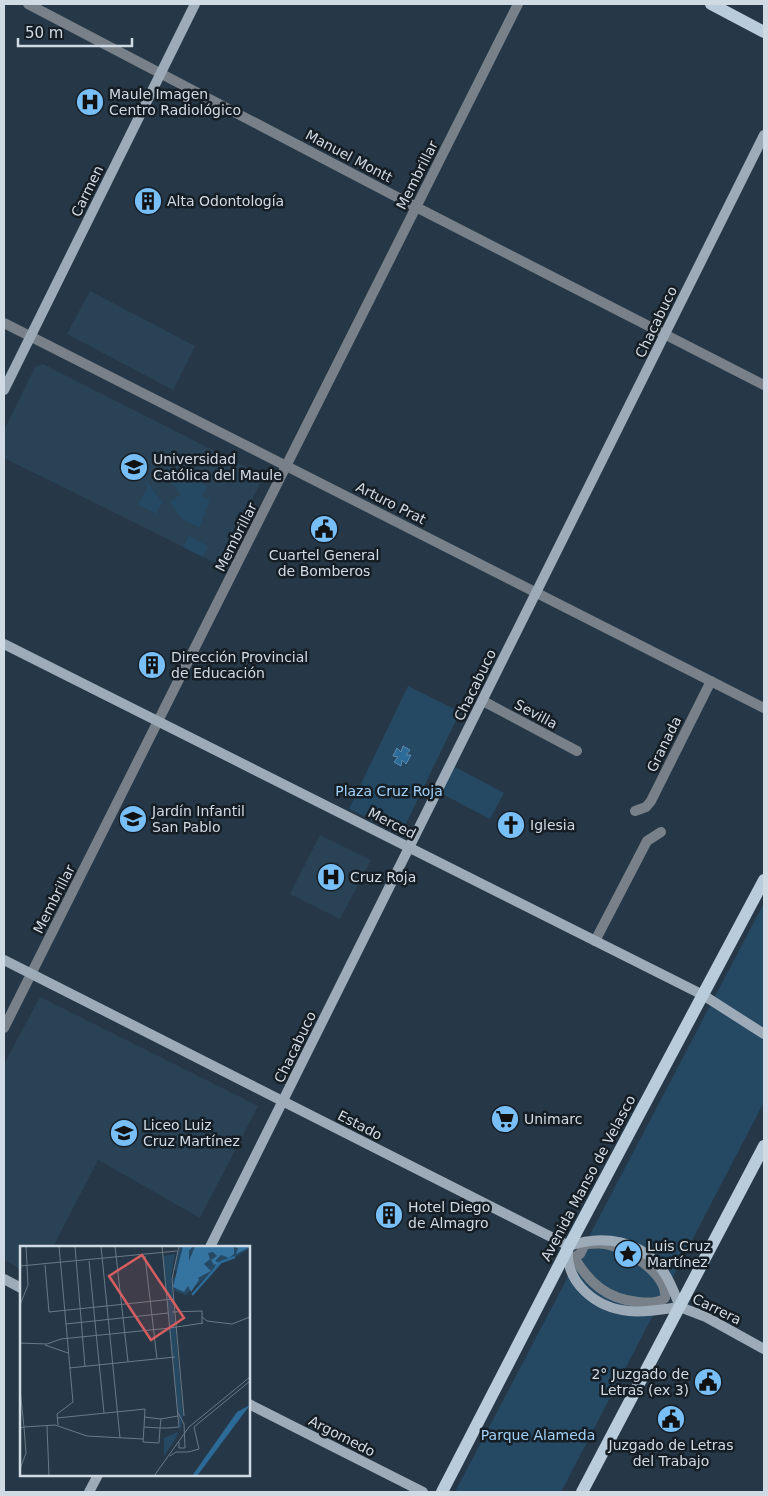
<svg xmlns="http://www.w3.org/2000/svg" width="768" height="1496" viewBox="0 0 768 1496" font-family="'DejaVu Sans',sans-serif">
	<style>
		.built { fill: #294255 }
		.green { fill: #254863 }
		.water { fill: #2c6a98; stroke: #5d8caf }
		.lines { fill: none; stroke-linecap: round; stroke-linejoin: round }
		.street { stroke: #788189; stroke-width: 10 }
		.secondary { stroke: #9dabb8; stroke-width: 10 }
		.primary { stroke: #b9ccdc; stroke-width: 12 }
		.labels { text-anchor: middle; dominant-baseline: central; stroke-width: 5; stroke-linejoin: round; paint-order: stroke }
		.poi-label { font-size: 14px; fill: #cfdae4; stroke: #161e25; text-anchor: start }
		.street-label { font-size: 14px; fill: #cfdae4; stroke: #161e25 }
		.park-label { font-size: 14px; fill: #a1d1f9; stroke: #161e25 }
		.inset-river { fill: none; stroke: #2c6a98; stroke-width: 2.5 }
		.inset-road { fill: none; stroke: #6a7986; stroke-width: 1 }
		.view { fill: #d45d60; fill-opacity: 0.15; stroke: #d45d60; stroke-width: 2.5 }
		.inset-edge { fill: none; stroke: #cfdae4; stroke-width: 2.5 }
	</style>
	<rect width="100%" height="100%" fill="#263847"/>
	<g class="built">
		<path d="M90,291L195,346L173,390L67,334Z"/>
		<path d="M43,364L264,476L218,564L4,458V430L35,367Z"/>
		<path d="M320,835L371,860L340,919L290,894Z"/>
		<path d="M40,997L258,1106L200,1218L98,1160L53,1247H21V1269L4,1260V1064Z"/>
	</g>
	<g class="green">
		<path d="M169,467L207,486L202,496L210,500L199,528L181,518L170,502L181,494L165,475Z"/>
		<path d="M147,481L162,502L157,514L138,505L148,486L145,484Z"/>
		<path d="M189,536L208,546L203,557L183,547Z"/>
		<path d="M408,686L460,712L401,834L349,809Z"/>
		<path d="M446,762L504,793L490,819L433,789Z"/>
		<path d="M764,903V1102L561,1492H455Z"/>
	</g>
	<path class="water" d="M403,746L410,750L406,755H411L406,764L402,760L401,766L394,762L398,757L393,756L397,748L401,752Z"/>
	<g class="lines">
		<g class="street">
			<path d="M28,4L416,207L764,385"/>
			<path d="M4,323L764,708"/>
			<path d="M483,701L577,751"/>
			<path d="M635,811L646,807L651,801L711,681"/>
			<path d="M595,941L647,841L661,832"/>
			<path d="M4,1028L518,4"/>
			<path d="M585,1244C592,1244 599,1243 605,1244C625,1247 668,1274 665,1298C658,1304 647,1303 638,1302C607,1299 589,1283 574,1257L580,1254Z"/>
		</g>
		<g class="secondary">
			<path d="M4,390L195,4"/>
			<path d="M4,644L703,995L764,1034"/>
			<path d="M4,960L569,1246"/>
			<path d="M569,1246C603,1234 641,1240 663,1271C671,1282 675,1295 680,1307L706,1317L764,1349"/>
			<path d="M210,1247L764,135"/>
			<path d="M568,1248C565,1283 596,1308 629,1311C646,1313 664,1309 680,1307"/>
			<path d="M4,1279L21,1288"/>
			<path d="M249,1404L423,1492"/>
			<path d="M89,1492L98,1475"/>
		</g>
		<g class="primary">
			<path d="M711,4L764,32"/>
			<path d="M442,1492L569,1246L764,880"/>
			<path d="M582,1492L764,1146"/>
		</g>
	</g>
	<defs>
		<symbol id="hospital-disc" viewBox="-11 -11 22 22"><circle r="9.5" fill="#78bff8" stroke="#161e25"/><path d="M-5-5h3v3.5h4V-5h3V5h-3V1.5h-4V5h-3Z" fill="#111"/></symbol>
		<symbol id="building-disc" viewBox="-11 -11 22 22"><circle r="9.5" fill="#78bff8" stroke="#161e25"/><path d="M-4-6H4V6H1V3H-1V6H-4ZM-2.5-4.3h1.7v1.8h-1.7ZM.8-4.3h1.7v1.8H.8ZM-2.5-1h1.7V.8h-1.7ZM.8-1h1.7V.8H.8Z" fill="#111"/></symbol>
		<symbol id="university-disc" viewBox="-11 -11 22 22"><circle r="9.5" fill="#78bff8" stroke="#161e25"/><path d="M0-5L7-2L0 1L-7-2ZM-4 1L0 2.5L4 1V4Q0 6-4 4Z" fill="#111"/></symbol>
		<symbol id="civic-disc" viewBox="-11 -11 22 22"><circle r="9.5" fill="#78bff8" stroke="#161e25"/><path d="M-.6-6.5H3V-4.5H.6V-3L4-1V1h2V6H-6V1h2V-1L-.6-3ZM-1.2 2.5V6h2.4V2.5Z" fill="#111"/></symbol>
		<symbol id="school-disc" viewBox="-11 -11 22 22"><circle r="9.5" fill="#78bff8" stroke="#161e25"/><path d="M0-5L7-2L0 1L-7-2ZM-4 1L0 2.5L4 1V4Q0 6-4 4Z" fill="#111"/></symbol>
		<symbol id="church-disc" viewBox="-11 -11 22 22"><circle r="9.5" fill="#78bff8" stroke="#161e25"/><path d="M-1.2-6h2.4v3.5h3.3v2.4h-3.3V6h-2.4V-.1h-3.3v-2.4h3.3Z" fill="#111"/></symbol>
		<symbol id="supermarket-disc" viewBox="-11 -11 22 22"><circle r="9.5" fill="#78bff8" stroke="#161e25"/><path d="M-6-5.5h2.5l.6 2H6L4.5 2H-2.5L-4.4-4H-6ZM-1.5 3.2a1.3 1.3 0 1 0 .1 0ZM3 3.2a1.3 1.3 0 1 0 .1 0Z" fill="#111"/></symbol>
		<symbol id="sight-disc" viewBox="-11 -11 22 22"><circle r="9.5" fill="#78bff8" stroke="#161e25"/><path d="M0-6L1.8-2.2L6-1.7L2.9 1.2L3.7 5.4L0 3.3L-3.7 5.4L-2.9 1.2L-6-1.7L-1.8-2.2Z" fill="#111"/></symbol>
	</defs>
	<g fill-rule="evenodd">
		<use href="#hospital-disc" x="74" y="86" width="32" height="32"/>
		<use href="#building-disc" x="132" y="185" width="32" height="32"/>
		<use href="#university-disc" x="118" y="451" width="32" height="32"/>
		<use href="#civic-disc" x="308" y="513" width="32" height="32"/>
		<use href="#building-disc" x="136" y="649" width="32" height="32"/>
		<use href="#school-disc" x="117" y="803" width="32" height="32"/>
		<use href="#church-disc" x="495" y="809" width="32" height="32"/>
		<use href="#hospital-disc" x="315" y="861" width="32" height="32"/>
		<use href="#supermarket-disc" x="489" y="1103" width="32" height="32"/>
		<use href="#school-disc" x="108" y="1117" width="32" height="32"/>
		<use href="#building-disc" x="373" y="1199" width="32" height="32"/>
		<use href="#sight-disc" x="612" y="1238" width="32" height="32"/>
		<use href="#civic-disc" x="692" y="1366" width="32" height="32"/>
		<use href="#civic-disc" x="655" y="1403" width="32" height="32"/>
	</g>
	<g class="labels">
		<g class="poi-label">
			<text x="109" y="94">Maule Imagen<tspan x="109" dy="16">Centro Radiológico</tspan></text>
			<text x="167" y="201">Alta Odontología</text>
			<text x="153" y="459">Universidad<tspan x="153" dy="16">Católica del Maule</tspan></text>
			<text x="324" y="555" text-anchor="middle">Cuartel General<tspan x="324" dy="16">de Bomberos</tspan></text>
			<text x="171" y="657">Dirección Provincial<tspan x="171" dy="16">de Educación</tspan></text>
			<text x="152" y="811">Jardín Infantil<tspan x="152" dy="16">San Pablo</tspan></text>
			<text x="530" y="825">Iglesia</text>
			<text x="350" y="877">Cruz Roja</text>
			<text x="524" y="1119">Unimarc</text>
			<text x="143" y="1125">Liceo Luiz<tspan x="143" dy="16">Cruz Martínez</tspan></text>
			<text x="408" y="1207">Hotel Diego<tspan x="408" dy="16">de Almagro</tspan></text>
			<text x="647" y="1246">Luis Cruz<tspan x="647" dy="16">Martínez</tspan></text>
			<text x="689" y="1374" text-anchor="end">2° Juzgado de<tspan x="689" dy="16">Letras (ex 3)</tspan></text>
			<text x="671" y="1445" text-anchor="middle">Juzgado de Letras<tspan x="671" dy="16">del Trabajo</tspan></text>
		</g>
		<g class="street-label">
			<text transform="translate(349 156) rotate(28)">Manuel Montt</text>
			<text transform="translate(417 175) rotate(-63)">Membrillar</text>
			<text transform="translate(87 191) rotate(-64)">Carmen</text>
			<text transform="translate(656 322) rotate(-64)">Chacabuco</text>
			<text transform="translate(391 503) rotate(27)">Arturo Prat</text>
			<text transform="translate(236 537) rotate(-63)">Membrillar</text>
			<text transform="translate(475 685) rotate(-64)">Chacabuco</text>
			<text transform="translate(536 714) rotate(28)">Sevilla</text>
			<text transform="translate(664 744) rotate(-64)">Granada</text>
			<text transform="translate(392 823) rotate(27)">Merced</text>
			<text transform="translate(54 899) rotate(-63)">Membrillar</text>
			<text transform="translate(295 1047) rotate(-64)">Chacabuco</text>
			<text transform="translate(360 1125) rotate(27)">Estado</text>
			<text transform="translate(588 1178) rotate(-62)">Avenida Manso de Velasco</text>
			<text transform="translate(717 1309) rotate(26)">Carrera</text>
			<text transform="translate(342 1436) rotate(27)">Argomedo</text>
		</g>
		<g class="park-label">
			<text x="389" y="791">Plaza Cruz Roja</text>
			<text x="538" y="1435">Parque Alameda</text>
		</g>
	</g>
	<g transform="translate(20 1246)">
		<rect width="230" height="230" fill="#263847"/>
		<path d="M159,0H230V2L213,13H205L166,49L155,45L152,31L156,32L158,25L154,24ZM155,8L151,31L163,170L160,186L143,10ZM158,186L156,192L144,210V192Z" fill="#254863"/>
		<path d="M163,0H173L169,5V15L175,0H230V1L216,8L218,2L214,1V8L209,12L201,9L195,15L200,17L194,24L196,18L194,19L191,14L197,10L193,6L188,7L190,13L184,18L191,25L178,32L179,34L171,46L168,40L164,46L153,41Z" fill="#3573a1"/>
		<path d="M230,159L177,230H172L217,166Z" fill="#2c6a98"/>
		<path class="inset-river" d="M172,49L201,16L215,11"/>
		<path class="inset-road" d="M55,0L65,121M81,0L100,192M95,0L108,116M142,0L159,181L147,182H140L124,181L123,196L139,197L140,182L141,173L158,170M159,0L152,33L164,170M125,10L137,113M69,15L84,167M25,19L29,66L153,53M0,20L157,5M0,59L8,39L6,0M152,66L182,65V78M182,71L187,75L212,78L230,71M46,78L148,67M150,82L183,77M0,97L27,98L41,93L150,82M25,99L48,107M49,122L155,111M0,143L4,181L35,179L67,190L123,193M157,165L164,178L165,202H159V196M124,171L141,173M37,172L125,163L124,181M38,179L37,168L53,156L39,0M27,180L29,230M0,182L4,181L6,207L0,223M168,206L179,203L174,181L230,135M150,210L156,206H168M134,230L169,181L230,131"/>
		<path class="view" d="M122,9L164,72L131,94L89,30Z"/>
		<rect width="230" height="230" class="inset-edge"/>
	</g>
	<rect width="768" height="1496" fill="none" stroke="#cfdae4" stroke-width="10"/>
	<path d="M18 38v8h114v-8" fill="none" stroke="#cfdae4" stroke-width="2.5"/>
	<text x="25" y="38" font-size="15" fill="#cfdae4" stroke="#161e25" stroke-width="4" paint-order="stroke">50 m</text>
</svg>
